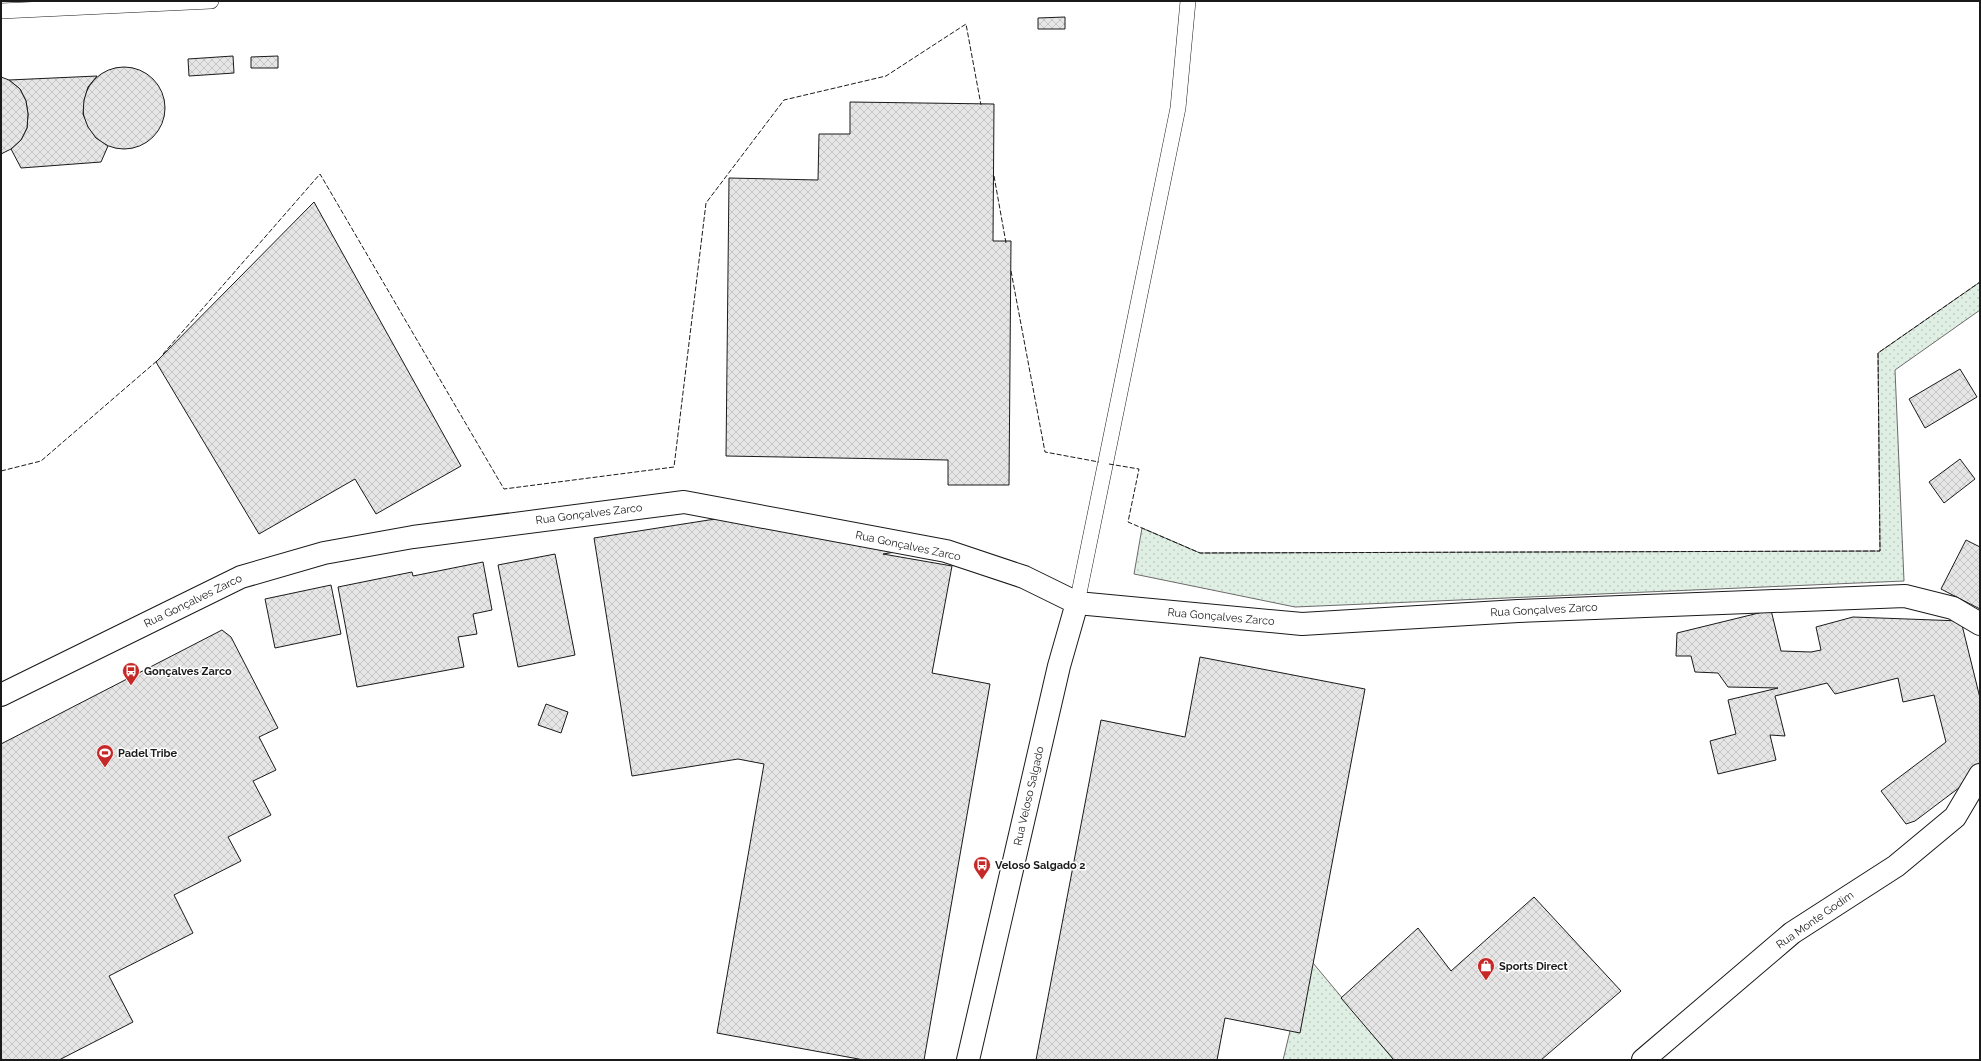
<svg xmlns="http://www.w3.org/2000/svg" width="1981" height="1061" viewBox="0 0 1981 1061" font-family="Raleway,sans-serif">
	<style>
		.grass { fill: url(#grass-dots); stroke: #6a6a6a }
		.building { fill: url(#building-cross-hatch); stroke: #1a1a1a }
		.lines { fill: none; stroke-linecap: round; stroke-linejoin: round }
		.service-casing { stroke: #1a1a1a; stroke-width: 16 }
		.minor-casing { stroke: #1a1a1a; stroke-width: 24 }
		.tertiary-casing { stroke: #1a1a1a; stroke-width: 24 }
		.service { stroke: #fff; stroke-width: 15 }
		.minor { stroke: #fff; stroke-width: 22 }
		.tertiary { stroke: #fff; stroke-width: 22 }
		.fence { stroke: #1a1a1a; stroke-width: 1; stroke-dasharray: 5 2; stroke-linecap: butt }
		.labels { text-anchor: middle; dominant-baseline: central; stroke-width: 3; stroke-linejoin: round; paint-order: stroke }
		.street-label { font-size: 11px; fill: #1a1a1a; stroke: #fff }
		.poi-label { font-size: 11px; font-weight: bold; fill: #1a1a1a; stroke: #fff; text-anchor: start }
	</style>
	<defs>
		<pattern id="grass-dots" width="8" height="8" patternUnits="userSpaceOnUse"><rect width="8" height="8" fill="#e0efe3"/><path d="M2 2h.1M6 6h.1" fill="none" stroke="#c0ccc2" stroke-width="1.8" stroke-linecap="round"/></pattern>
		<pattern id="building-cross-hatch" width="8" height="8" patternUnits="userSpaceOnUse"><rect width="8" height="8" fill="#e6e6e6"/><path d="M0 0l8 8M0 8l8-8" fill="none" stroke="#c5c5c5"/></pattern>
	</defs>
	<rect width="100%" height="100%" fill="#fff"/>
	<g class="grass">
		<path d="M1980,282V310L1895,370L1904,581L1295,607L1134,574L1142,528L1200,553L1880,551L1878,353Z"/>
		<path d="M1308,957L1394,1060H1283Z"/>
	</g>
	<g class="building">
		<path d="M1065,17V29H1038V18Z"/>
		<path d="M233,56L234,73L189,76L188,59Z"/>
		<path d="M278,56V68H251V57Z"/>
		<circle cx="124" cy="108" r="41"/>
		<path d="M97,76L88,87L84,100L83,114L88,127L96,138L108,146L101,162L21,168L11,149L21,140L27,128L28,114L26,101L20,89L9,80Z"/>
		<path d="M1,77L9,80L20,89L26,101L28,114L27,128L21,140L11,149L1,154Z"/>
		<path d="M850,102L994,104L993,241H1011L1009,485H948V460L726,456L729,178L818,180L819,134H850Z"/>
		<path d="M314,202L461,466L376,514L355,479L259,534L156,362Z"/>
		<path d="M1960,369L1977,397L1925,428L1909,399Z"/>
		<path d="M1960,459L1975,479L1944,503L1929,482Z"/>
		<path d="M728,517L908,550L883,554L952,566L932,673L990,684L924,1060H864L717,1033L764,764L738,759L632,776L594,538Z"/>
		<path d="M1966,540L1980,547V609L1941,589Z"/>
		<path d="M555,554L575,655L518,667L498,565Z"/>
		<path d="M483,562L492,610L473,614L477,634L458,637L464,667L357,687L338,587L412,572L413,576Z"/>
		<path d="M331,585L341,634L275,648L265,599Z"/>
		<path d="M1771,610L1781,651L1811,652L1821,650L1816,627L1853,617L1961,621L1980,698V772L1915,821L1906,824L1881,791L1946,742L1934,695L1903,702L1898,678L1835,694L1827,683L1775,696L1785,736L1770,735L1776,760L1718,774L1710,741L1736,734L1728,700L1778,688L1728,687L1718,673L1695,672L1691,656H1676L1677,633Z"/>
		<path d="M222,630L231,637L278,728L259,737L276,770L253,781L271,815L228,837L241,861L174,895L193,933L109,976L133,1022L59,1060H1V744Z"/>
		<path d="M1200,657L1365,689L1300,1033L1225,1018L1217,1060H1036L1101,720L1185,737Z"/>
		<path d="M546,704L568,712L561,733L538,725Z"/>
		<path d="M1534,897L1621,991L1541,1060H1394L1341,998L1418,928L1451,971Z"/>
	</g>
	<g class="lines">
		<defs>
			<g id="service">
				<path d="M1,11L211,1"/>
				<path d="M1077,603L1178,108L1188,1"/>
			</g>
			<g id="minor">
				<path d="M1077,603L1302,624L1518,611L1905,596L1953,608L1980,624"/>
				<path d="M1643,1060L1792,933L1896,866L1955,817L1980,775"/>
			</g>
			<path id="tertiary" d="M1,695L241,577L324,553L413,537L684,502L946,551L1024,577L1077,603L1059,666L968,1060"/>
		</defs>
		<use href="#service" class="service-casing"/>
		<use href="#minor" class="minor-casing"/>
		<use href="#tertiary" class="tertiary-casing"/>
		<use href="#service" class="service"/>
		<use href="#minor" class="minor"/>
		<use href="#tertiary" class="tertiary"/>
		<g class="fence">
			<path d="M994,176L1006,243"/>
			<path d="M1011,271L1045,452L1099,462"/>
			<path d="M163,354L320,174L504,489L674,467L706,203L784,100L886,76L966,24L981,105"/>
			<path d="M1109,464L1139,469L1128,522L1200,553L1880,551L1878,353L1980,282"/>
			<path d="M1,471L41,461L158,360"/>
		</g>
	</g>
	<defs>
		<symbol id="bus-pin" viewBox="-11 -11 22 30"><path d="M0 17L-7.5 6A9.5 9.5 0 1 1 7.5 6Z" fill="#c62828" stroke="#fff"/><path d="M-5-6H5V4H4V6H2V4H-2V6H-4V4H-5ZM-3.5-4V0h7V-4ZM-3.5 1.2v1.5H-2V1.2ZM2 1.2v1.5H3.5V1.2Z" fill="#fff"/></symbol>
		<symbol id="stadium-pin" viewBox="-11 -11 22 30"><path d="M0 17L-7.5 6A9.5 9.5 0 1 1 7.5 6Z" fill="#c62828" stroke="#fff"/><path d="M0-5a6.5 5 0 1 0 0 10a6.5 5 0 1 0 0-10ZM-3.5-1.8h7v3.6h-7Z" fill="#fff"/></symbol>
		<symbol id="shop-pin" viewBox="-11 -11 22 30"><path d="M0 17L-7.5 6A9.5 9.5 0 1 1 7.5 6Z" fill="#c62828" stroke="#fff"/><path d="M-5-2.5h2.3a2.7 3.5 0 0 1 5.4 0H5L5.5 6h-11ZM-1.5-2.5h3a1.5 2.3 0 0 0-3 0Z" fill="#fff"/></symbol>
	</defs>
	<g fill-rule="evenodd">
		<use href="#bus-pin" x="121" y="661" width="20" height="27"/>
		<use href="#stadium-pin" x="95" y="743" width="20" height="27"/>
		<use href="#bus-pin" x="972" y="855" width="20" height="27"/>
		<use href="#shop-pin" x="1476" y="956" width="20" height="27"/>
	</g>
	<g class="labels">
		<g class="street-label">
			<text transform="translate(589 514) rotate(-7)">Rua Gonçalves Zarco</text>
			<text transform="translate(908 546) rotate(12)">Rua Gonçalves Zarco</text>
			<text transform="translate(193 601) rotate(-26)">Rua Gonçalves Zarco</text>
			<text transform="translate(1544 610) rotate(-3)">Rua Gonçalves Zarco</text>
			<text transform="translate(1221 617) rotate(5)">Rua Gonçalves Zarco</text>
			<text transform="translate(1029 796) rotate(-77)">Rua Veloso Salgado</text>
			<text transform="translate(1815 920) rotate(-35)">Rua Monte Godim</text>
		</g>
		<g class="poi-label">
			<text x="144" y="671">Gonçalves Zarco</text>
			<text x="118" y="753">Padel Tribe</text>
			<text x="995" y="865">Veloso Salgado 2</text>
			<text x="1499" y="966">Sports Direct</text>
		</g>
	</g>
	<rect width="1981" height="1061" fill="none" stroke="#1a1a1a" stroke-width="4"/>
</svg>
